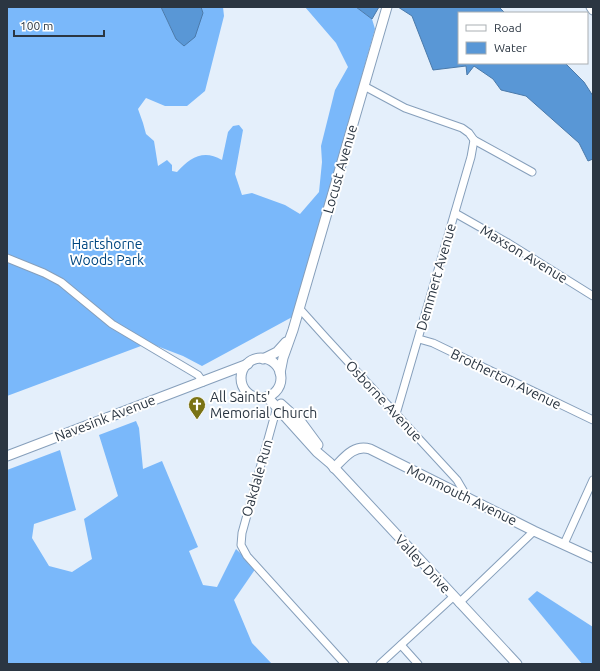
<svg xmlns="http://www.w3.org/2000/svg" width="600" height="671" viewBox="0 0 600 671" font-family="Ubuntu,sans-serif">
	<style>
		.forest { fill: #7ab8fa }
		.water { fill: #5997d6; stroke: #4b7aaa }
		.lines { fill: none; stroke-linecap: round; stroke-linejoin: round }
		.street-casing { stroke: #869fbb; stroke-width: 9 }
		.secondary-casing { stroke: #869fbb; stroke-width: 11 }
		.street { stroke: #fff; stroke-width: 7 }
		.secondary { stroke: #fff; stroke-width: 9 }
		.labels { text-anchor: middle; dominant-baseline: central; stroke-width: 4; stroke-linejoin: round; paint-order: stroke }
		.street-label { font-size: 14px; fill: #2b3642; stroke: #fff }
		.park-label { font-size: 14px; fill: #004781; stroke: #fff }
		.poi-label { font-size: 14px; fill: #2b3642; stroke: #fff; text-anchor: start }
	</style>
	<rect width="100%" height="100%" fill="#e4effb"/>
	<g class="forest">
		<path d="M7,7H161L176,39L203,13L201,7H223L224,16L205,91L187,106H165L146,98L138,109L143,123L146,134L154,141L158,166L167,160L172,165V171L177,172C190,158 203,149 222,160L228,132L233,126L239,125L243,130L235,174L242,195L252,193L285,205L300,214L319,192L322,162L321,146L335,90L348,67L336,43L305,7H356L372,19L375,29L294,316L202,366L183,356L149,343L7,396Z"/>
		<path d="M136,421L139,428L143,469L162,461L198,547L189,551L203,585L217,587L236,549L256,568L234,600L252,643L272,664H7V470L60,450L76,510L34,524L32,538L49,566L72,572L92,559L84,519L118,496L99,435Z"/>
		<path d="M537,591L593,627V664H582L528,599Z"/>
	</g>
	<g class="water">
		<path d="M161,7H201L203,13L195,37L184,46L176,39Z"/>
		<path d="M356,7H379L372,19Z"/>
		<path d="M398,7H499L505,13H459V63H565L584,82L593,96V159L588,161L579,143L526,96L501,90L493,79L474,66L467,75L466,66L433,70L412,16Z"/>
	</g>
	<g class="lines">
		<defs>
			<g id="street">
				<path d="M364,86L405,108L462,128L469,133L474,140L532,172"/>
				<path d="M455,213L508,243L593,296"/>
				<path d="M7,258L44,273L61,282L112,324L198,375L203,382"/>
				<path d="M299,308L326,338L457,480L467,497"/>
				<path d="M419,339L433,343L593,420"/>
				<path d="M277,407L242,533L241,545L247,556L345,664"/>
				<path d="M396,414L471,157L474,140"/>
				<path d="M564,544L593,480"/>
				<path d="M459,603L534,531"/>
				<path d="M401,645L418,664"/>
				<path d="M380,664L453,597"/>
			</g>
			<g id="secondary">
				<path d="M591,7L593,10"/>
				<circle cx="261" cy="378" r="20"/>
				<path d="M263,359L277,352L286,342"/>
				<path d="M280,373L283,358L293,330L387,7"/>
				<path d="M266,397L272,402L317,452L330,463L517,664"/>
				<path d="M281,404L301,422L318,445"/>
				<path d="M7,456L248,364"/>
				<path d="M334,468C344,458 354,444 370,449L534,531L593,558"/>
			</g>
		</defs>
		<use href="#street" class="street-casing"/>
		<use href="#secondary" class="secondary-casing"/>
		<use href="#street" class="street"/>
		<use href="#secondary" class="secondary"/>
	</g>
	<defs>
		<symbol id="church-pin" viewBox="-11 -11 22 30"><path d="M0 17L-7.5 6A9.5 9.5 0 1 1 7.5 6Z" fill="#7a7315" stroke="#fff"/><path d="M-1.2-6h2.4v3.5h3.3v2.4h-3.3V6h-2.4V-.1h-3.3v-2.4h3.3Z" fill="#fff"/></symbol>
	</defs>
	<g fill-rule="evenodd">
		<use href="#church-pin" x="187" y="395" width="20" height="27"/>
	</g>
	<g class="labels">
		<g class="street-label">
			<text transform="translate(340 169) rotate(-74)">Locust Avenue</text>
			<text transform="translate(524 254) rotate(31)">Maxson Avenue</text>
			<text transform="translate(436 277) rotate(-74)">Demmert Avenue</text>
			<text transform="translate(506 379) rotate(26)">Brotherton Avenue</text>
			<text transform="translate(384 401) rotate(47)">Osborne Avenue</text>
			<text transform="translate(105 418) rotate(-21)">Navesink Avenue</text>
			<text transform="translate(257 478) rotate(-74)">Oakdale Run</text>
			<text transform="translate(462 495) rotate(26)">Monmouth Avenue</text>
			<text transform="translate(423 564) rotate(47)">Valley Drive</text>
		</g>
		<g class="park-label">
			<text x="107" y="244">Hartshorne<tspan x="107" dy="16">Woods Park</tspan></text>
		</g>
		<g class="poi-label">
			<text x="210" y="397">All Saints'<tspan x="210" dy="16">Memorial Church</tspan></text>
		</g>
	</g>
	<rect width="600" height="671" fill="none" stroke="#2b3642" stroke-width="16"/>
	<rect x="458" y="12" width="130" height="52" fill="#ffffff" stroke="#aaafb3"/>
	<rect x="466" y="25" width="20" height="6" fill="#ffffff" stroke="#aaafb3"/>
	<text x="494" y="32" font-size="12" fill="#2b3642">Road</text>
	<rect x="466" y="42" width="20" height="12" fill="#5997d6" stroke="#aaafb3"/>
	<text x="494" y="52" font-size="12" fill="#2b3642">Water</text>
	<path d="M14 30v6h90v-6" fill="none" stroke="#2b3642" stroke-width="2"/>
	<text x="20" y="30" font-size="12" fill="#2b3642" stroke="#ffffff" stroke-width="3" paint-order="stroke">100 m</text>
</svg>
